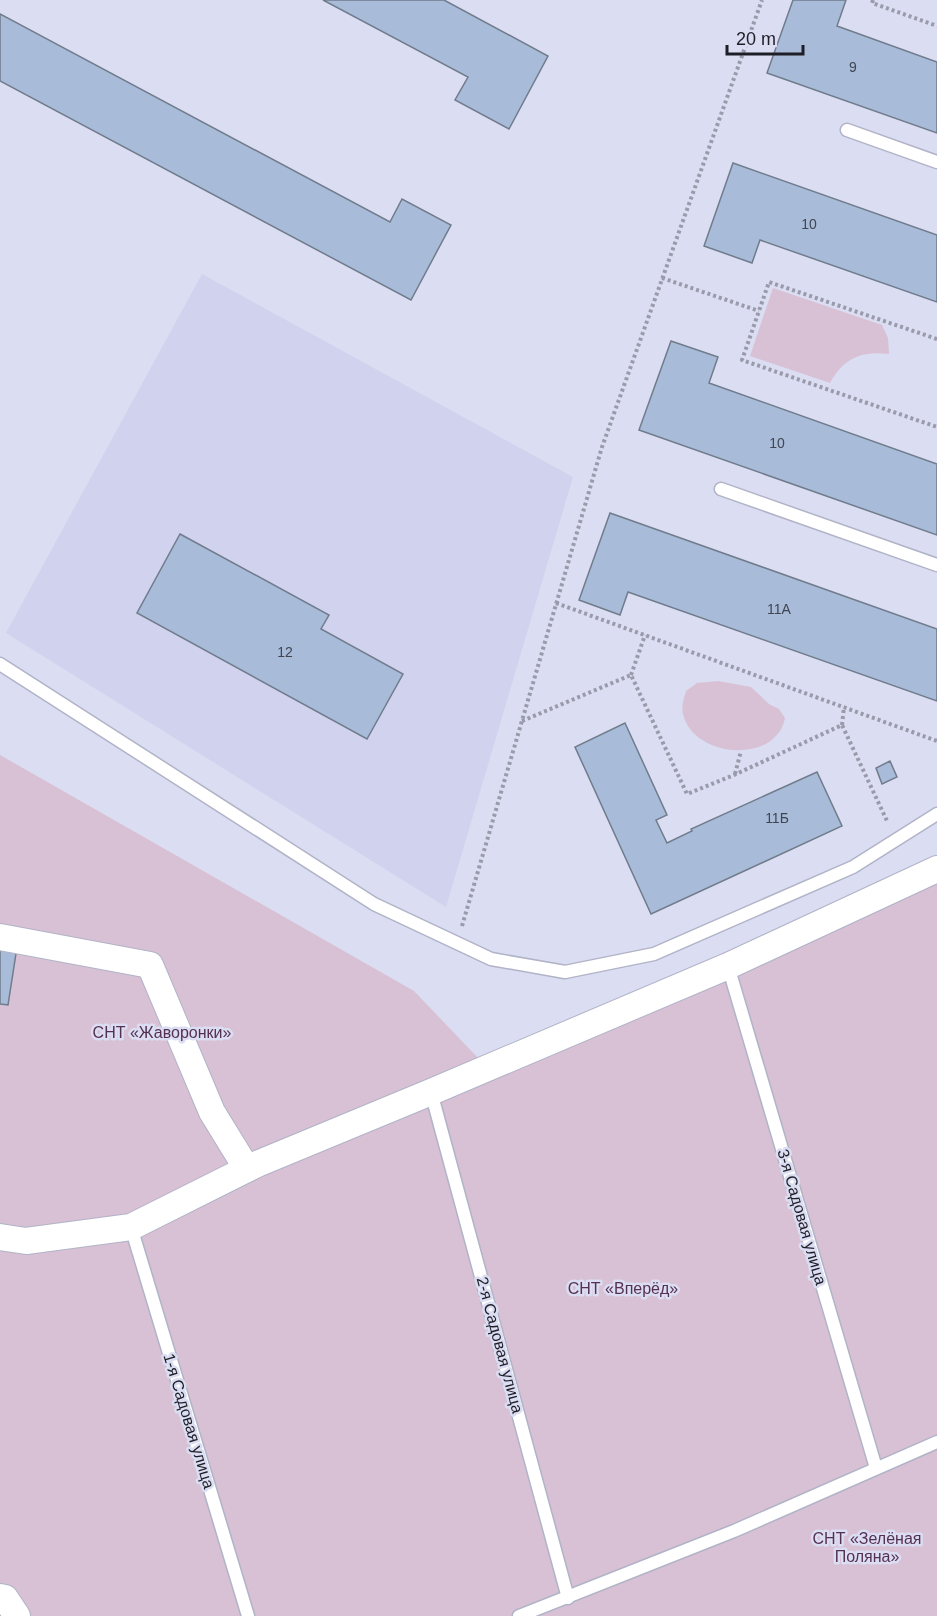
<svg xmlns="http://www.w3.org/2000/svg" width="937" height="1616" viewBox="0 0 937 1616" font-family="Helvetica,sans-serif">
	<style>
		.built { fill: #d0d2ee }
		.green { fill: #d8c1d4 }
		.building { fill: #a8bbd8; stroke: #707c8c; stroke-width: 1.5 }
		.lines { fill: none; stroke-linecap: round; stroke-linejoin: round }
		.lane-casing { stroke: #b1b3c7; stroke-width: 15 }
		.street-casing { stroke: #b1b3c7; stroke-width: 28 }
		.path { stroke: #999aaa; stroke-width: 4; stroke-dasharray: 3 3; stroke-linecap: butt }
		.lane { stroke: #fff; stroke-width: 12 }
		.street { stroke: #fff; stroke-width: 26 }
		.labels { text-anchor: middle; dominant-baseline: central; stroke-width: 5; stroke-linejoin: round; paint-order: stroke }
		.number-label { font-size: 14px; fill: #404552 }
		.park-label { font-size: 16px; fill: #563052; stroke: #dbddf2 }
		.street-label { font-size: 16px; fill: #1e1e26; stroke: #dbddf2 }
	</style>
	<rect width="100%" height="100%" fill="#dbddf2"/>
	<path class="built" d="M202,274L573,477L446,907L6,633Z"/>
	<g class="green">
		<path d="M773,288L882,325L888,338L889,354C861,351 844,358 830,383L750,356Z"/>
		<path d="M718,681L751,687L769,704L779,709L785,718C776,765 693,758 683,714C681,706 684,698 686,691L697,683Z"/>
		<path d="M0,755L414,991L480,1060L937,864V1616H0Z"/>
	</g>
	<g class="building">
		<path d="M323,0H444L548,56L509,129L455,100L468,77Z"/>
		<path d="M793,0H846L837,26L937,62V133L767,73Z"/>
		<path d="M0,14L390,222L402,199L451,225L411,300L0,81Z"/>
		<path d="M733,163L937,235V302L760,240L752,263L704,246Z"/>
		<path d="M671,341L718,357L709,383L937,464V535L639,430Z"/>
		<path d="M610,513L937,629V701L628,592L620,615L579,600Z"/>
		<path d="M180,534L329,615L321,629L403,674L367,739L137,613Z"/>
		<path d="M625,723L667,815L656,820L667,843L692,831L691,829L817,772L842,826L651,914L575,747Z"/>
		<path d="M890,761L897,777L882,784L876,768Z"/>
		<path d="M0,945L17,947L8,1005L0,1004Z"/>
	</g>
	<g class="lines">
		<defs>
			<g id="lane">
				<path d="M847,130L937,162"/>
				<path d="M721,489L937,565"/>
				<path d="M0,664L374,904L491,959L565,972L654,954L853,867L937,814"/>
				<path d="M728,966L876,1468"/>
				<path d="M431,1092L568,1598"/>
				<path d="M131,1227L248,1616"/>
				<path d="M519,1616L734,1531L937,1442"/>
			</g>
			<g id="street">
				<path d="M0,937L150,965L212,1112L247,1169"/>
				<path d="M0,1237L26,1241L131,1227L257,1164L431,1092L728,966L937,869"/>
				<path d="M0,1597L5,1598L17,1616"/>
			</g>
		</defs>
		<use href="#lane" class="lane-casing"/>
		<use href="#street" class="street-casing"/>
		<g class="path">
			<path d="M873,0L872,3L937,26"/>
			<path d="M662,278L759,311"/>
			<path d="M937,339L769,282L742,360L937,427"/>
			<path d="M556,603L937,741"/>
			<path d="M631,675L645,635"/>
			<path d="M522,721L631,675L687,794L734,775L842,725L888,823"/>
			<path d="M842,725L844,707"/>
			<path d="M735,774L741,751"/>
			<path d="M462,926L602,447L762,0"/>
		</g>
		<use href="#lane" class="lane"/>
		<use href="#street" class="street"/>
	</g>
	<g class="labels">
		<g class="number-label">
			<text x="853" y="67">9</text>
			<text x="809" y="224">10</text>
			<text x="777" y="443">10</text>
			<text x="779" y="609">11А</text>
			<text x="285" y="652">12</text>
			<text x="777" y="818">11Б</text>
		</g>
		<g class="park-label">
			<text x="162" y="1032">СНТ «Жаворонки»</text>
			<text x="623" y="1288">СНТ «Вперёд»</text>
			<text x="867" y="1538">СНТ «Зелёная<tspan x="867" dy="18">Поляна»</tspan></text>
		</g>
		<g class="street-label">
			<text transform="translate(802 1217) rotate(74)">3-я Садовая улица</text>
			<text transform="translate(500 1345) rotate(75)">2-я Садовая улица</text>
			<text transform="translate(189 1421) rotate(73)">1-я Садовая улица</text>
		</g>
	</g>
	<path d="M727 45v9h76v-9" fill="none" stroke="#1e1e26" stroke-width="3"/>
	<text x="736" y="45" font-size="18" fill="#1e1e26" stroke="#dbddf2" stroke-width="4.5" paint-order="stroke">20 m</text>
</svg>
